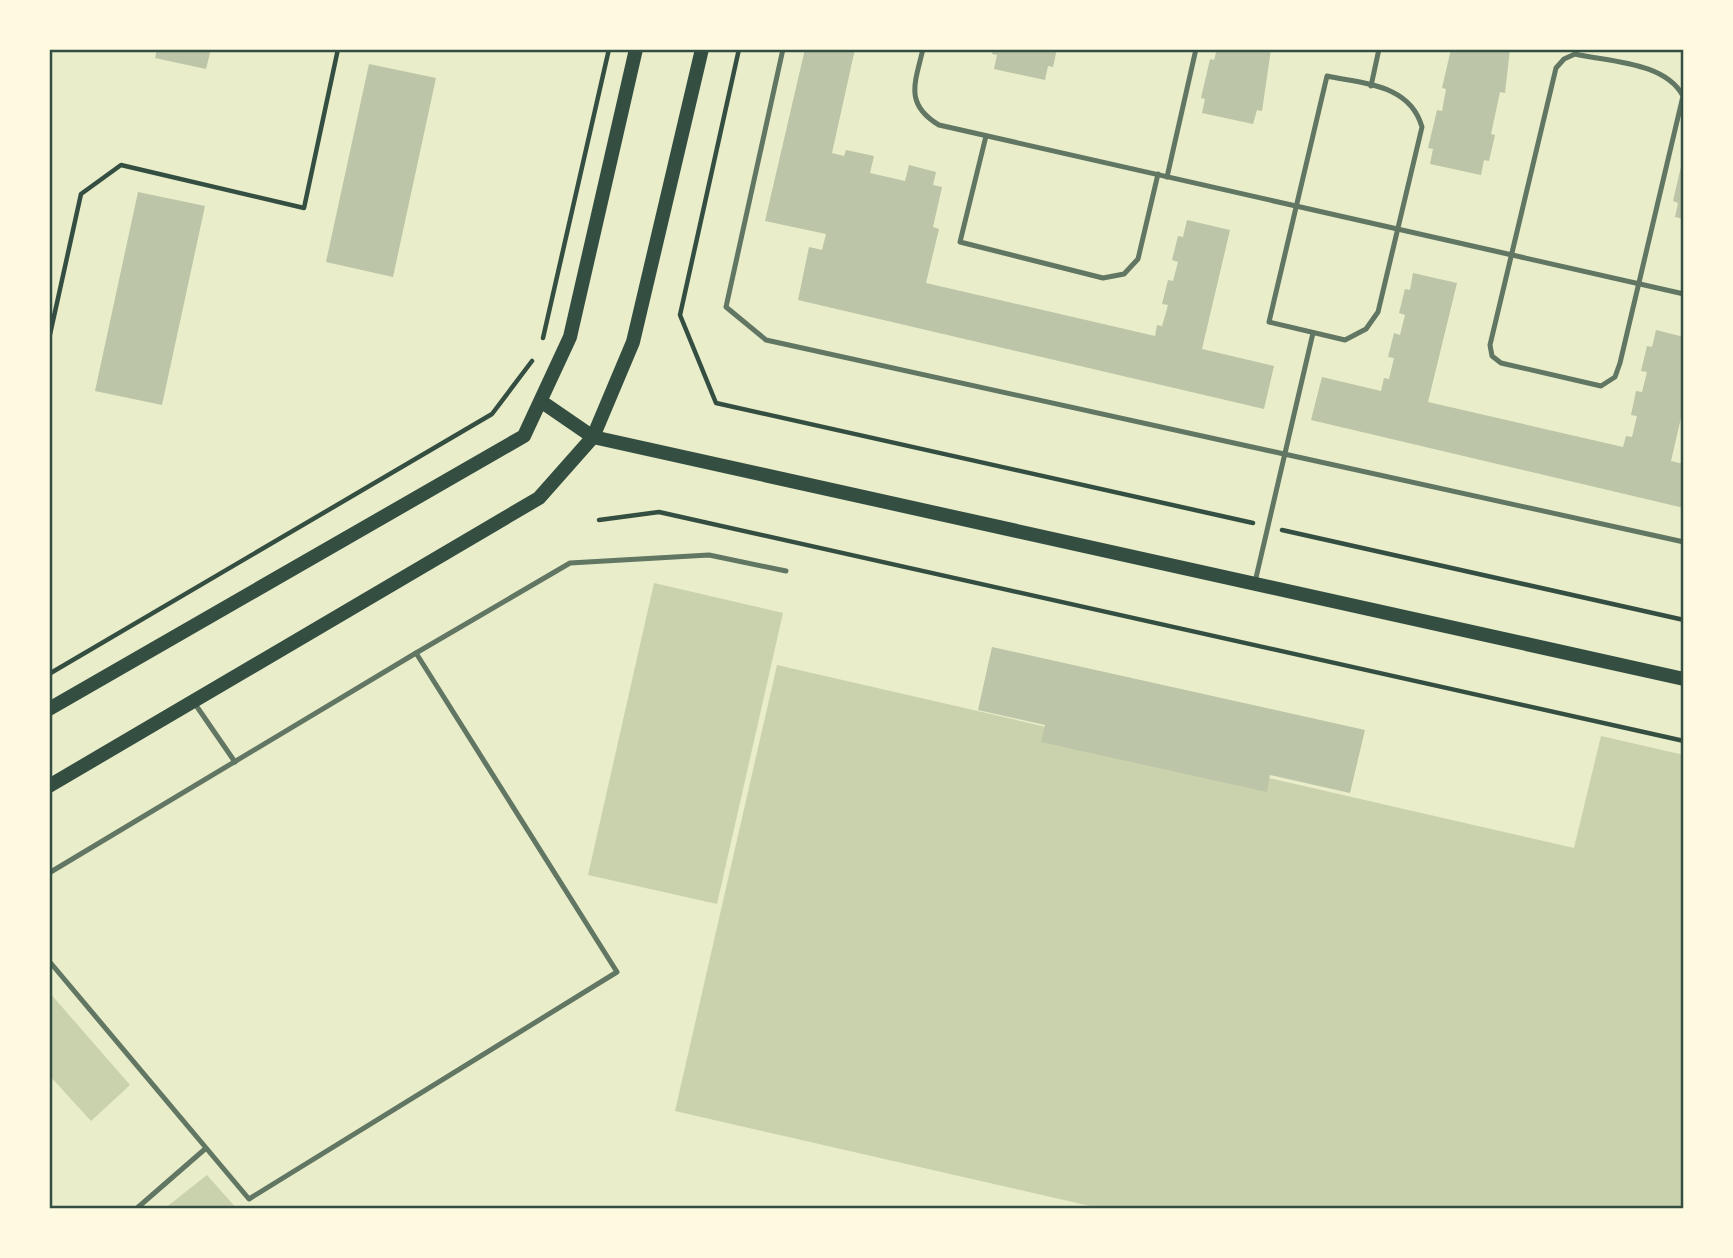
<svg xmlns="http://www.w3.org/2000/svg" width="1733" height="1258" viewBox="0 0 1733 1258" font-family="'Archivo Narrow',sans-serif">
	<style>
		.green { fill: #cad2ad }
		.building { fill: #bcc5a7 }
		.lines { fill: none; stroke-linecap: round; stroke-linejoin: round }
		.path { stroke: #344e41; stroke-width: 4.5 }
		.service { stroke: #617663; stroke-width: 5 }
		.secondary { stroke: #344e41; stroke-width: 14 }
		.neatline { fill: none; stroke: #344e41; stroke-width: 2.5 }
	</style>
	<rect width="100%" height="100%" fill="#e9edc9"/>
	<g class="green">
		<path d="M654,583L783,613L717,904L588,875Z"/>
		<path d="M777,665L1574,848L1601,736L1684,755V1209H1103L675,1111Z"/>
		<path d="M49,992L130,1085L91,1121L49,1075Z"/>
		<path d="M207,1175L237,1209H164Z"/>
	</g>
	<g class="building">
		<path d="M157,49H211L206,69L155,58Z"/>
		<path d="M805,49H855L832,153L844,156L846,150L874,156L870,173L905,181L909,165L936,172L933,185L942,187L933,227L939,229L926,283L1155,336L1157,325L1162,326L1168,305L1162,304L1168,280L1173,281L1178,262L1172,260L1178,236L1183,237L1187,220L1230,230L1202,349L1274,366L1264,409L798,300L809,247L822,250L826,234L765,221Z"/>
		<path d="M993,49H1057L1053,67L1048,66L1045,80L994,69L997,55L992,54Z"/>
		<path d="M1217,49H1271L1262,111L1257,110L1253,124L1202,113L1205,99L1201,98L1210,59L1214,60Z"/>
		<path d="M1451,49H1510L1505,93L1500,92L1491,134L1495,135L1489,161L1484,160L1481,175L1430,164L1433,149L1428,148L1437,110L1442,111L1446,89L1442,88Z"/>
		<path d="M369,64L436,78L393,277L326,262Z"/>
		<path d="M1682,162L1684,163V219L1675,217L1678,203L1673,201Z"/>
		<path d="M138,192L205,206L162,405L95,391Z"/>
		<path d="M1413,273L1457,283L1428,402L1623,447L1626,436L1632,437L1637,416L1631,415L1636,391L1642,392L1647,372L1641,371L1647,346L1652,347L1656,330L1684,337V405L1671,461L1684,464V508L1311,420L1322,377L1381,391L1384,378L1389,379L1394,358L1388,357L1394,333L1400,335L1405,315L1399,313L1405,289L1410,290Z"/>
		<path d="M992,647L1365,730L1350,793L1270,775L1267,792L1041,742L1045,725L978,710Z"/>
	</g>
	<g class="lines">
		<g class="path">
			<path d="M739,49L680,315L716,403L1253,523"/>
			<path d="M543,338L609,49"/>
			<path d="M49,339L81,194L121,165L304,208L338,49"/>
			<path d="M599,520L659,512L1684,741"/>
			<path d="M1282,530L1684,620"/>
			<path d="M49,674L492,414L532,361"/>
		</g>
		<g class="service">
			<path d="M783,49L726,307L766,340L1684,542"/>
			<path d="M923,49C915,83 904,104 939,125L1684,294"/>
			<path d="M1575,54C1610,62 1665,62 1683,96L1620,363L1615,377L1601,386L1501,363L1492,356L1490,345L1556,68L1564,59Z"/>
			<path d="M1327,76C1364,84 1410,84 1422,127L1378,312L1366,329L1345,340L1269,322Z"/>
			<path d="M1371,86L1379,49"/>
			<path d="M986,136L960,242L1103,278L1124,274L1138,259L1158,174"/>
			<path d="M1167,177L1196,49"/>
			<path d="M1255,582L1313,333"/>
			<path d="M416,653L570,563L709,555L786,571"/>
			<path d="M193,701L235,762"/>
			<path d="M49,873L416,653L617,972L249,1199L49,961"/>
			<path d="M136,1209L205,1149"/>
		</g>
		<g class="secondary">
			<path d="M542,402L593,437L1684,679"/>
			<path d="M49,709L524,436L570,337L636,49"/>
			<path d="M49,786L539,498L593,437L633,342L702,49"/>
		</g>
	</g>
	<rect width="1733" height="1258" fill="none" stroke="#fefae0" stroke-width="102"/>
	<rect x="51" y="51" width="1631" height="1156" class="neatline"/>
</svg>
